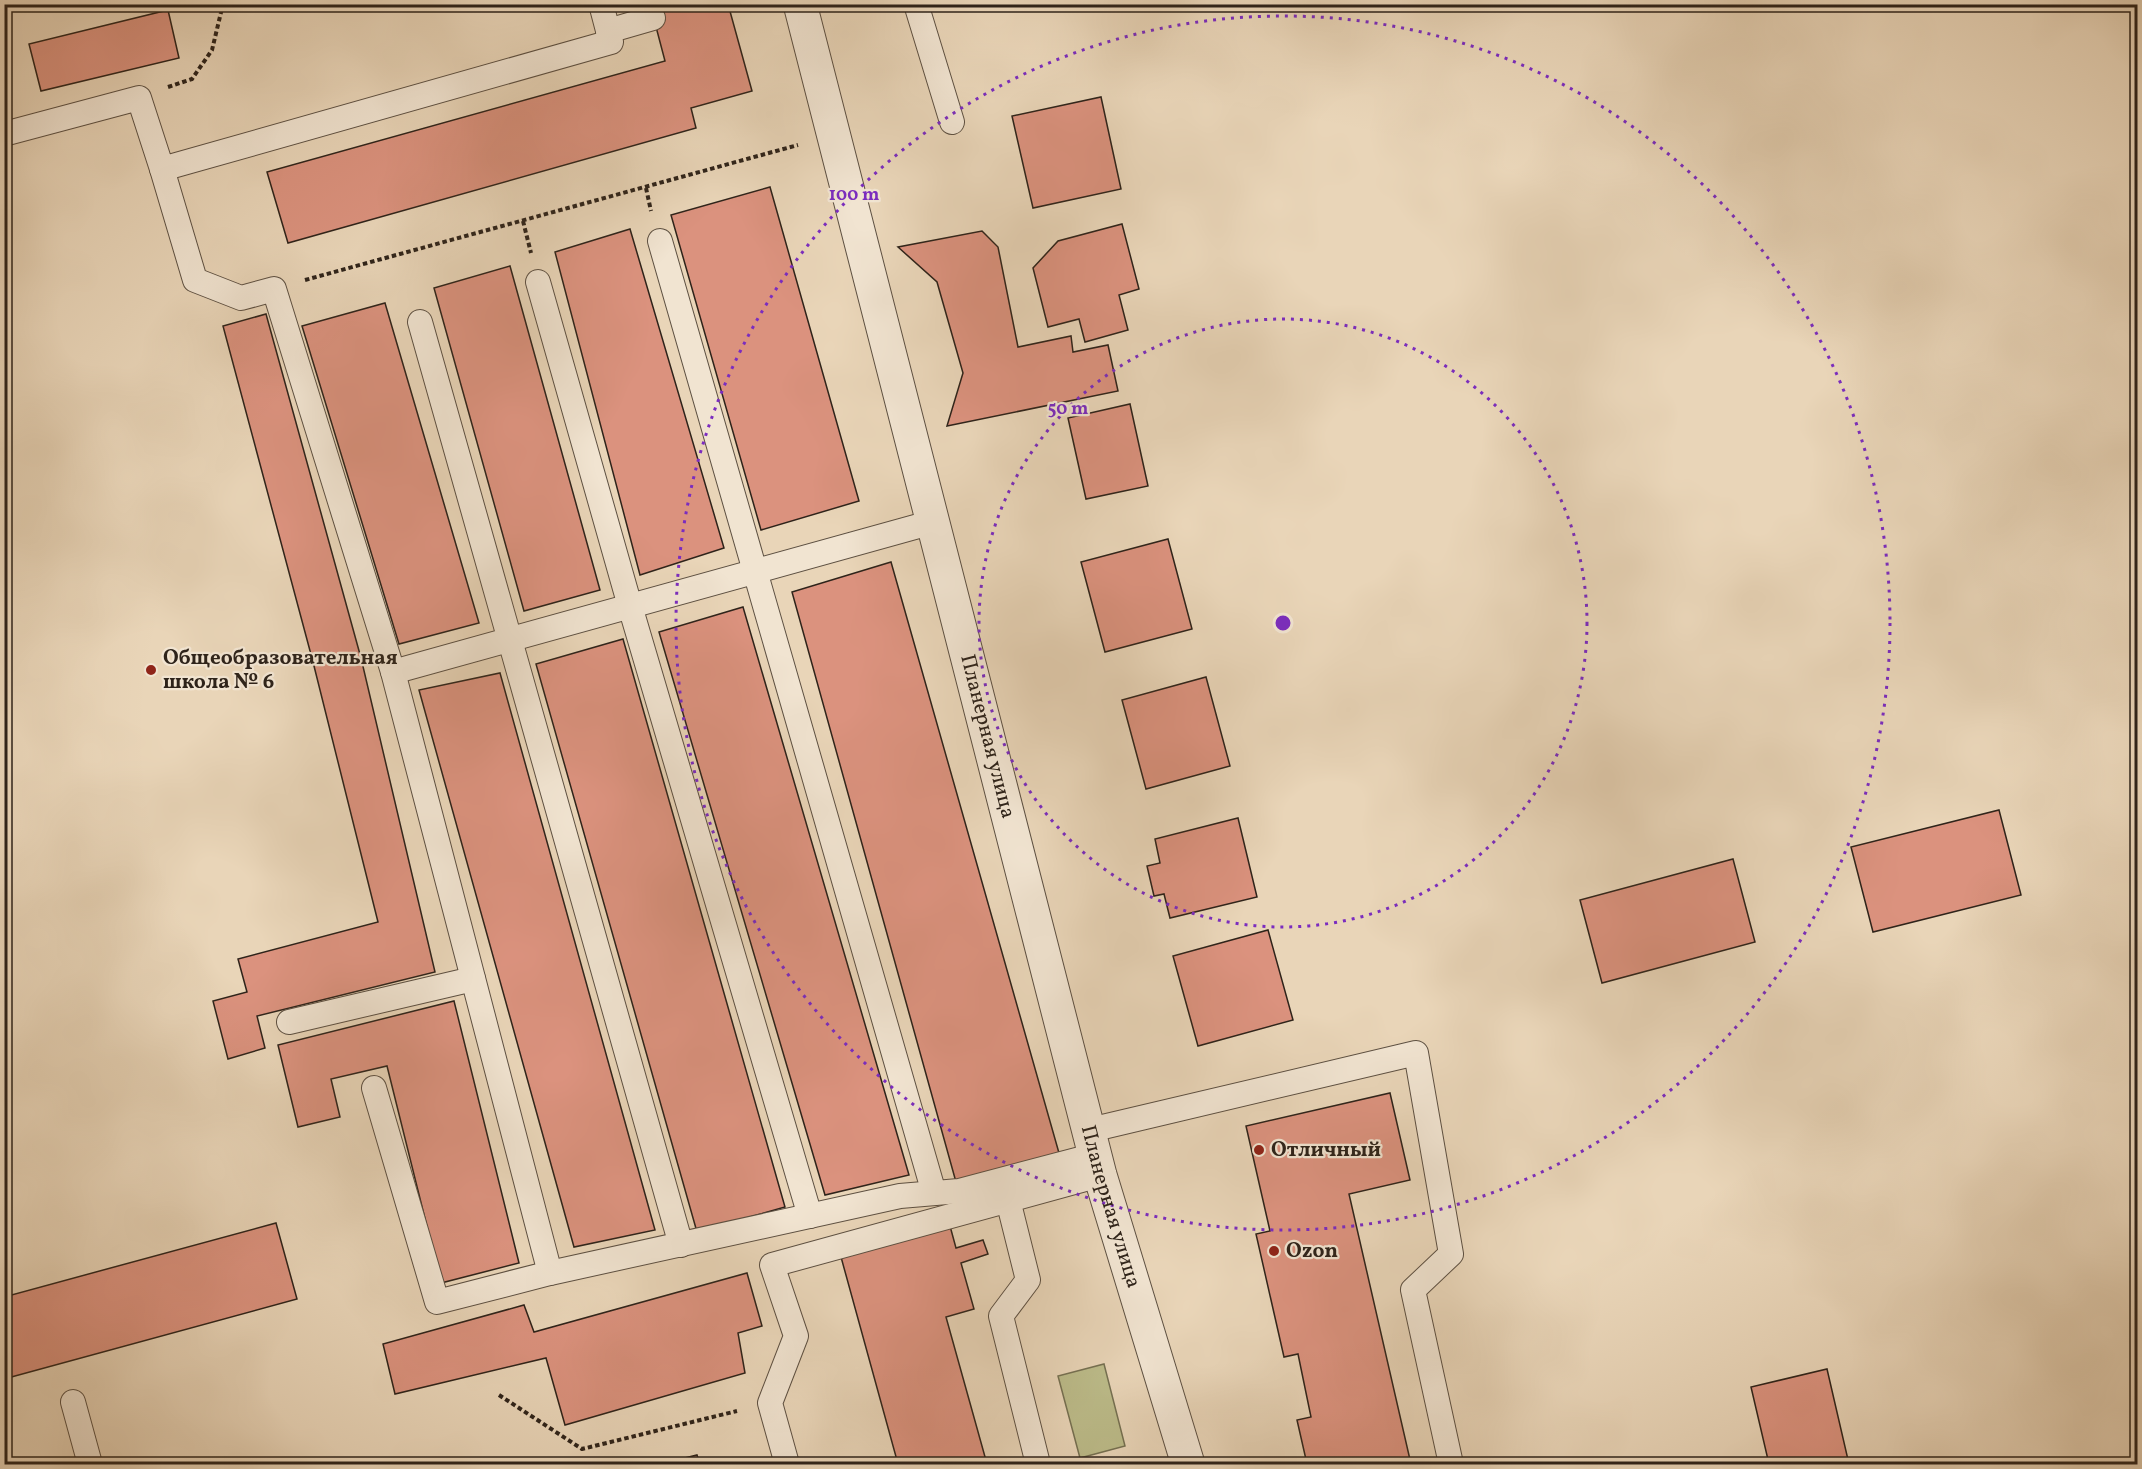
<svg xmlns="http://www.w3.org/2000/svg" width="2142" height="1469" viewBox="0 0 2142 1469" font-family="Vollkorn,serif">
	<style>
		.green { fill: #bcbc8a; stroke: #757052; stroke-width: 1.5 }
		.building { fill: #db927e; stroke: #2e231a; stroke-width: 1.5 }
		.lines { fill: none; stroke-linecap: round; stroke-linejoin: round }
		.lane-casing { stroke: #5d5042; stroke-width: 26 }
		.street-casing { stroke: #5d5042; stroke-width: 35 }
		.path { stroke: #2e231a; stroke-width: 4; stroke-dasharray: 4.5 3; stroke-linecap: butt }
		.lane { stroke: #f1e4d1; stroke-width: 24 }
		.street { stroke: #f1e4d1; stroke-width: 33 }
		.ring { fill: none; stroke: #7b2cbf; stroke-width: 3; stroke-dasharray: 3 6 }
		.poi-dot { fill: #8f2418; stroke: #f1e4d1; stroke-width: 2 }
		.labels { text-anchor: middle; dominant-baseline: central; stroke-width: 4.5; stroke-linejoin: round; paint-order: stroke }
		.poi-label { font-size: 21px; font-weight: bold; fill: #2e231a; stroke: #f1e4d1; text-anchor: start }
		.street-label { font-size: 21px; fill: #2e231a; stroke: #f1e4d1 }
		.centre { fill: #7b2cbf; stroke: #f1e4d1; stroke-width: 3 }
		.ring-label { font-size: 18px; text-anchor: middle; font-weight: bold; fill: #7b2cbf; stroke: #f1e4d1; stroke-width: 4.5; stroke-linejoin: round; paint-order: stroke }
	</style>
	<rect width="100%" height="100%" fill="#e9d5b8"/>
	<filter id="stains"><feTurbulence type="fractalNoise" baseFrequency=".00333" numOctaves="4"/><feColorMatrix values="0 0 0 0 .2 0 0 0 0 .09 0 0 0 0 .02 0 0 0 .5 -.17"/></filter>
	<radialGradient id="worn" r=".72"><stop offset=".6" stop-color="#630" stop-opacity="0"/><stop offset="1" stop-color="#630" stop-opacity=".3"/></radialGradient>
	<path class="green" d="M1104,1364L1125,1446L1080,1458L1058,1376Z"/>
	<g class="building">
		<path d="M650,4H728L752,91L691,108L696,128L288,243L267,172L665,61Z"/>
		<path d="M168,10L179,58L41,91L29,44Z"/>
		<path d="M1101,97L1121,189L1033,208L1012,116Z"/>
		<path d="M770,187L859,501L761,530L671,215Z"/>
		<path d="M1122,224L1139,289L1119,295L1128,330L1085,342L1079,319L1048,327L1033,268L1058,241Z"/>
		<path d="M630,229L724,548L640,575L555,252Z"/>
		<path d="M982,231L998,247L1018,347L1071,336L1073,352L1108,345L1118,391L947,426L963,373L937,282L898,247Z"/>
		<path d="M510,266L600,590L524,611L434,288Z"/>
		<path d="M385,303L479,623L399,644L302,326Z"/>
		<path d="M266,314L361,658L435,972L257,1016L265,1048L228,1059L213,1001L247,992L238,959L378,922L313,662L223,326Z"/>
		<path d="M1130,404L1148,486L1086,499L1068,418Z"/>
		<path d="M1168,539L1192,629L1105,652L1081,562Z"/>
		<path d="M891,562L1059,1153L956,1182L792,592Z"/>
		<path d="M743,607L909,1175L825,1195L659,632Z"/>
		<path d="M623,639L785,1207L697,1232L536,664Z"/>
		<path d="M500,673L655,1230L574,1247L419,690Z"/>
		<path d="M1206,677L1230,766L1146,789L1122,700Z"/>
		<path d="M1999,810L2021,895L1873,932L1851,847Z"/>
		<path d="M1238,818L1257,897L1170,918L1164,894L1154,896L1147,866L1160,863L1155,839Z"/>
		<path d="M1733,859L1755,942L1602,983L1580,900Z"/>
		<path d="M1268,930L1293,1020L1198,1046L1173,956Z"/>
		<path d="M454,1001L519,1263L441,1283L387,1066L331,1079L340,1117L298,1127L278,1045Z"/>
		<path d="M1390,1093L1410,1180L1349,1194L1411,1464H1307L1297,1420L1311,1417L1298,1354L1284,1357L1256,1234L1270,1231L1246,1126Z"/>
		<path d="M276,1223L297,1299L4,1379V1297Z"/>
		<path d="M950,1226L956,1248L983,1240L988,1254L961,1263L974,1309L946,1317L987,1464H898L841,1257Z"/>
		<path d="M747,1273L762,1326L738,1333L745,1373L565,1425L546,1358L395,1394L383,1344L524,1305L534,1332Z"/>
		<path d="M1827,1369L1849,1464H1769L1751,1387Z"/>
		<path d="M697,1455L700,1464H661Z"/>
	</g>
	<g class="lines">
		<defs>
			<g id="lane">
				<path d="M916,4L952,122"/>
				<path d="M608,31L653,18"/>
				<path d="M4,134L139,98L162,169L611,42L601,4"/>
				<path d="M162,169L195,280L241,298L274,289L393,672L550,1273"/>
				<path d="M660,241L934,1193"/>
				<path d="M538,282L630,606L810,1216"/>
				<path d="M420,322L681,1245"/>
				<path d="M393,672L933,522"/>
				<path d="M289,1022L473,979"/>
				<path d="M374,1088L437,1302L550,1273L900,1196L959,1191L1095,1155"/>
				<path d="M1090,1130L1416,1053L1451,1254L1413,1290L1451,1464"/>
				<path d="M1008,1200L1028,1280L1001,1316L1038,1464"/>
				<path d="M73,1402L90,1464"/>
				<path d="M787,1464L770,1403L796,1336L772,1265L1100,1175"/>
			</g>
			<g id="street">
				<path id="s1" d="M800,4L1100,1175L1188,1464"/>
			</g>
		</defs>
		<use href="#lane" class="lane-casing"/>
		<use href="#street" class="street-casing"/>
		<g class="path">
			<path d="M168,87L192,79L212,50L223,4"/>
			<path d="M646,188L651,211"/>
			<path d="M523,221L531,253"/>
			<path d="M305,280L798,145"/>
			<path d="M499,1395L582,1449L737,1411"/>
		</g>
		<use href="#lane" class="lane"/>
		<use href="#street" class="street"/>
	</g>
	<g class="ring">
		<circle cx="1283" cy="623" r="304"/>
		<circle cx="1283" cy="623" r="607"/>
	</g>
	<g class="poi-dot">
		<circle cx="151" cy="670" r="6"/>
		<circle cx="1259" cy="1150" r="6"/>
		<circle cx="1274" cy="1251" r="6"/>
	</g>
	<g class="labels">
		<g class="poi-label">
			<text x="163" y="658">Общеобразовательная<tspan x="163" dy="24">школа № 6</tspan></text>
			<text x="1271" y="1150">Отличный</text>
			<text x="1286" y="1251">Ozon</text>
		</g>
		<g class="street-label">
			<text stroke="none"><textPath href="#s1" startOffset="756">Планерная улица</textPath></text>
			<text stroke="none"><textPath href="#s1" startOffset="1242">Планерная улица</textPath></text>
		</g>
	</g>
	<circle cx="1283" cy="623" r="9" class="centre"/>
	<g class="ring-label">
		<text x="854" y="200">100 m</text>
		<text x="1068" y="414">50 m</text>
	</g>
	<rect width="2142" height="1469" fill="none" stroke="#e9d5b8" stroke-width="24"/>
	<rect x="6" y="6" width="2130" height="1457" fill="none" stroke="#2e231a" stroke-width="3"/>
	<rect x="12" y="12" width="2118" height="1445" fill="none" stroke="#2e231a" stroke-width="1.5"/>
	<rect width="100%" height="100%" filter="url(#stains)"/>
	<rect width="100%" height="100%" fill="url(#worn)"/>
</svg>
